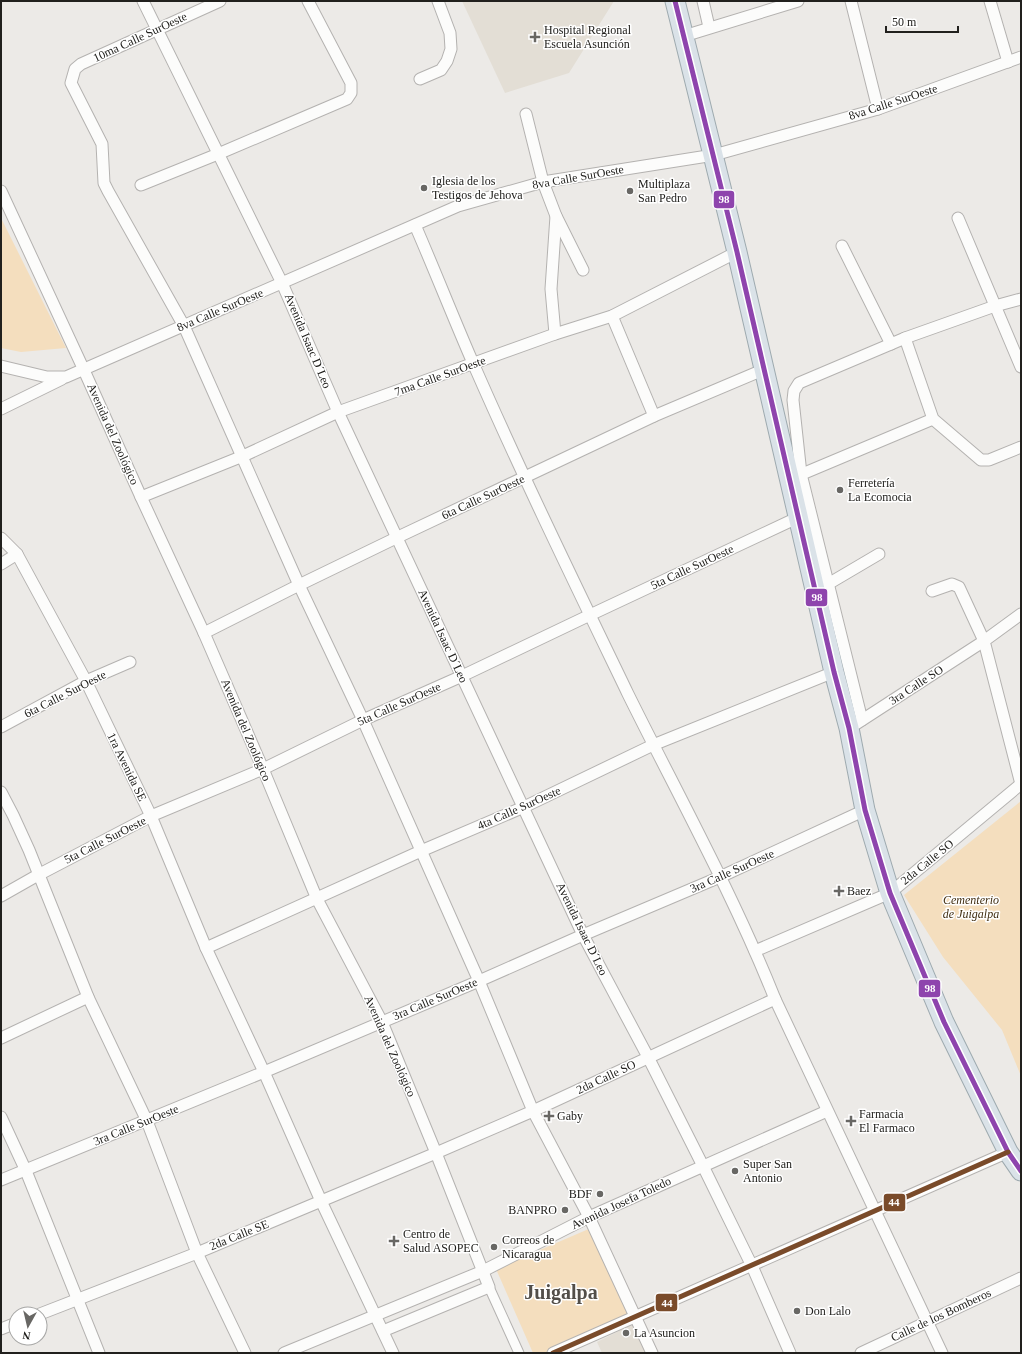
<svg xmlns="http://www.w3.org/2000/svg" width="1022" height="1354" viewBox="0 0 1022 1354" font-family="Georgia,serif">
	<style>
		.built { fill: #e3ded5 }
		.green { fill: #f4debe }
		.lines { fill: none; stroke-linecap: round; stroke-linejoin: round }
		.pedestrian-casing { stroke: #b4b2b0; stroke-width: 11 }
		.minor-casing { stroke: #b4b2b0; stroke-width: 13 }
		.trunk-casing { stroke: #9eaaaf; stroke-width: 21 }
		.pedestrian { stroke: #fcfcfb; stroke-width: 9 }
		.minor { stroke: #fcfcfb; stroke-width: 11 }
		.trunk { stroke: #dae2e8; stroke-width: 19 }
		.bus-1-casing { stroke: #fff; stroke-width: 8 }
		.bus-2-casing { stroke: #fff; stroke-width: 8 }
		.bus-1 { stroke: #8e44ad; stroke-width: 5 }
		.bus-2 { stroke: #7a4b2a; stroke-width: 5 }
		.poi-dot { fill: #686764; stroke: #fff; stroke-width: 1.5 }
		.labels { text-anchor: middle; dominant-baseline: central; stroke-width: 3; stroke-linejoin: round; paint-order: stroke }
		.poi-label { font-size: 12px; fill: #21201d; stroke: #fff; text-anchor: start }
		.street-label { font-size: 12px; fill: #21201d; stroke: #fff }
		.park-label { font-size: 12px; font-style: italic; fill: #412e11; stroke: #fff }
		.town-label { font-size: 20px; font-weight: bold; fill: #524e49; stroke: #fff }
		.line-badge { stroke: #fff; stroke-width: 1.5 }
		.badge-label { font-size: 11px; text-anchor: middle; font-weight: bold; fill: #fff }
	</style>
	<rect width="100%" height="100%" fill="#eceae7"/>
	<g class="built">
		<path d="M462,1H614L569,73L505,93Z"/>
		<path d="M633,1324L646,1353H602L597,1342Z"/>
	</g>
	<g class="green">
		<path d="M1,218L66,348L21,352L1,348Z"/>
		<path d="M1021,801V1076L1002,1030L943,957L904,895Z"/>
		<path d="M591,1228L629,1317L545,1353H533L496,1269Z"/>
	</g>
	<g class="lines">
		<defs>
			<path id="pedestrian" d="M489,1287L519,1353"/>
			<g id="minor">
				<path d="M143,1L282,283L338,412L583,935L648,1057L703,1166L752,1266L790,1353"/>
				<path d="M220,1L81,64L75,69L71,83L102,144L104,183L108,191L184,326L299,585L363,720L479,981L533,1111L589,1217L652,1353"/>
				<path d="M703,1L709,27"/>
				<path d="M851,1L878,109"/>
				<path d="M990,1L1008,62"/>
				<path d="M684,36L798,1"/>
				<path d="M420,79L441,70L447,61L451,49L450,33L438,1"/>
				<path d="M526,114L543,182L556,216L551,289L555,334"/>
				<path d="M141,185L218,154L347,99L351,93V83L308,1"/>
				<path d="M1,191L83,368L141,497L204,633L263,769L317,899L382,1022L436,1153L489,1287L383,1331"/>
				<path d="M556,216L583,270"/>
				<path d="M958,218L1021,367"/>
				<path d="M415,225C435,271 453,317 473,363C522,475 575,584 628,694C678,795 733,894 775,999L942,1353"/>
				<path d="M842,246L891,344L905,338L933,419L981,460H989L1021,447"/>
				<path d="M612,316L654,416"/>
				<path d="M905,338L995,306L1021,299"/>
				<path d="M1,366L47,377H66L458,206L543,182L714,155L878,109L1021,57"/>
				<path d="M1,409L62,379"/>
				<path d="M795,477L933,419"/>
				<path d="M141,497L243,456L338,412L555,334L612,316L737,252"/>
				<path d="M1,538L17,554L86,681L151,816L206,948L264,1072L321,1201L393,1353"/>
				<path d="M1,564L17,554"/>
				<path d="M823,587L879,554"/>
				<path d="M204,633L299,585L398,537L654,416L765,369"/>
				<path d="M862,720L801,474L793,400L794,391L799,383L891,344"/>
				<path d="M856,724L984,641L959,587L952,584L932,591"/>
				<path d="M1,727L86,681L130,662"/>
				<path d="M1021,784L984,641L1021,614"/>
				<path d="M1,792L13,815L29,850L88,997L147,1121L197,1253L245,1353"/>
				<path d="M1,896L38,875L151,816L263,769L363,720L462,676L590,615L799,517"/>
				<path d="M206,948L421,851L524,807L653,745L834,672"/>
				<path d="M755,951L890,893L1021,784"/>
				<path d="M1,1038L88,997"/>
				<path d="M1,1117L26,1171L99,1353"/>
				<path d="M1,1180L264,1072L479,981L583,935L720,877L865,810"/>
				<path d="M40,1314L197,1253L436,1153L533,1111L775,999"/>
				<path d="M1,1329L16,1323"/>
				<path d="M284,1353L483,1271L589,1217L827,1111"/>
				<path d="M553,1353L1008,1152"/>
				<path d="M861,1353L1021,1278"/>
			</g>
			<path id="trunk" d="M675,1L737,252L834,672L849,728L865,810L890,893L944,1022L1008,1152L1021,1171"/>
		</defs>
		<use href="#pedestrian" class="pedestrian-casing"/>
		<use href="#minor" class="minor-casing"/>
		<use href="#trunk" class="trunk-casing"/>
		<use href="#pedestrian" class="pedestrian"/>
		<use href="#minor" class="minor"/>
		<use href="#trunk" class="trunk"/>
		<defs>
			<path id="bus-1" d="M675,1L737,252L834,672L849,728L865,810L890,893L944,1022L1008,1152L1021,1171"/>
			<path id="bus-2" d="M553,1353L1008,1152"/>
		</defs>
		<use href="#bus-1" class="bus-1-casing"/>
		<use href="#bus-2" class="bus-2-casing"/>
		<use href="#bus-1" class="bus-1"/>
		<use href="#bus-2" class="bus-2"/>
	</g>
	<g class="poi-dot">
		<path d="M533 31h4v4h4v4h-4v4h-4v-4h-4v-4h4z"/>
		<circle cx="424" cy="188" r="4"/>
		<circle cx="630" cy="191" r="4"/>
		<circle cx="840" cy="490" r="4"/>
		<path d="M837 885h4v4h4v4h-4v4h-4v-4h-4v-4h4z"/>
		<path d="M547 1110h4v4h4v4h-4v4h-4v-4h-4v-4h4z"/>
		<path d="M849 1115h4v4h4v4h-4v4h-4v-4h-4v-4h4z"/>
		<circle cx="735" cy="1171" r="4"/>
		<circle cx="600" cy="1194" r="4"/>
		<circle cx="565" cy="1210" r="4"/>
		<path d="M392 1235h4v4h4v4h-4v4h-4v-4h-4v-4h4z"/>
		<circle cx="494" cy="1247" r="4"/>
		<circle cx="797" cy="1311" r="4"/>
		<circle cx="626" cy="1333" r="4"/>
	</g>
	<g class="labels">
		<g class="poi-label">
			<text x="544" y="30">Hospital Regional<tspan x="544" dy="14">Escuela Asunción</tspan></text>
			<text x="432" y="181">Iglesia de los<tspan x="432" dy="14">Testigos de Jehova</tspan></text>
			<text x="638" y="184">Multiplaza<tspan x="638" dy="14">San Pedro</tspan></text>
			<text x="848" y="483">Ferretería<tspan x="848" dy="14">La Ecomocia</tspan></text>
			<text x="847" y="891">Baez</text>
			<text x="859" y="1114">Farmacia<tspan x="859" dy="14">El Farmaco</tspan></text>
			<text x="557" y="1116">Gaby</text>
			<text x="743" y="1164">Super San<tspan x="743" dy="14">Antonio</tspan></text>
			<text x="592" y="1194" text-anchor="end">BDF</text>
			<text x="557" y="1210" text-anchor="end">BANPRO</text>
			<text x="403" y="1234">Centro de<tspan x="403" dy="14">Salud ASOPEC</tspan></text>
			<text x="502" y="1240">Correos de<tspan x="502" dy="14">Nicaragua</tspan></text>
			<text x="805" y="1311">Don Lalo</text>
			<text x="634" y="1333">La Asuncion</text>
		</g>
		<g class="street-label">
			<text transform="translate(140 37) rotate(-25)">10ma Calle SurOeste</text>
			<text transform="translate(893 102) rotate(-18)">8va Calle SurOeste</text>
			<text transform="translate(578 177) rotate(-10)">8va Calle SurOeste</text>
			<text transform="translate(220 310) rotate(-23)">8va Calle SurOeste</text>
			<text transform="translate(308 341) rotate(67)">Avenida Isaac D´Leo</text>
			<text transform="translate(440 376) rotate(-20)">7ma Calle SurOeste</text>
			<text transform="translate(113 434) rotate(66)">Avenida del Zoológico</text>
			<text transform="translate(483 497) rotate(-25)">6ta Calle SurOeste</text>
			<text transform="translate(692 567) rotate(-25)">5ta Calle SurOeste</text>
			<text transform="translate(443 636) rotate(65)">Avenida Isaac D´Leo</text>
			<text transform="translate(916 685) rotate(-33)">3ra Calle SO</text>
			<text transform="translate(65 694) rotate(-27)">6ta Calle SurOeste</text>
			<text transform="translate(399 704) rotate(-24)">5ta Calle SurOeste</text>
			<text transform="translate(246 730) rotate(67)">Avenida del Zoológico</text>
			<text transform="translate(127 767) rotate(64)">1ra Avenida SE</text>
			<text transform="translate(519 808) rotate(-24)">4ta Calle SurOeste</text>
			<text transform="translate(105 840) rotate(-27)">5ta Calle SurOeste</text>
			<text transform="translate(927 862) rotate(-39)">2da Calle SO</text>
			<text transform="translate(732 871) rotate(-24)">3ra Calle SurOeste</text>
			<text transform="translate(582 929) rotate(64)">Avenida Isaac D´Leo</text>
			<text transform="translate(435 999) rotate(-23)">3ra Calle SurOeste</text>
			<text transform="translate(390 1046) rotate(66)">Avenida del Zoológico</text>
			<text transform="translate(606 1077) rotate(-25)">2da Calle SO</text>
			<text transform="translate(136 1125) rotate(-22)">3ra Calle SurOeste</text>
			<text transform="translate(621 1203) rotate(-25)">Avenida Josefa Toledo</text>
			<text transform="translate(239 1235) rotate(-22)">2da Calle SE</text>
			<text transform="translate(941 1315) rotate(-25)">Calle de los Bomberos</text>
		</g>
		<g class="park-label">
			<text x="971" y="900">Cementerio<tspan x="971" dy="14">de Juigalpa</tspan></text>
		</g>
		<g class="town-label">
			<text x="561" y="1292">Juigalpa</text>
		</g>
	</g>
	<g class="line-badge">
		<rect x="713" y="190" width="22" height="19" rx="4" fill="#8e44ad"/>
		<rect x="805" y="588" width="23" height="19" rx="4" fill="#8e44ad"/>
		<rect x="918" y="979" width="23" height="19" rx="4" fill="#8e44ad"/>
		<rect x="883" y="1193" width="23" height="19" rx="4" fill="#7a4b2a"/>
		<rect x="655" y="1293" width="23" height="19" rx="4" fill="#7a4b2a"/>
	</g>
	<g class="badge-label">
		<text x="724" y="203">98</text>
		<text x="817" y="601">98</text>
		<text x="930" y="992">98</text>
		<text x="894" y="1206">44</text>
		<text x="667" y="1307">44</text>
	</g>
	<rect width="1022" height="1354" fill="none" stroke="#21201d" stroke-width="4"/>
	<g transform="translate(28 1326) rotate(188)"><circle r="19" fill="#ffffff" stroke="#a6a6a5"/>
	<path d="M0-3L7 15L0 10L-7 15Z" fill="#686764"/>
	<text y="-6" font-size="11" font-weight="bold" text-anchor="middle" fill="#21201d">N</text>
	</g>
	<path d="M886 26v6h72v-6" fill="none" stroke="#21201d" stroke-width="2"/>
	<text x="892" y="26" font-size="12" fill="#21201d" stroke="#ffffff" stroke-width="3" paint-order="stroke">50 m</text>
</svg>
